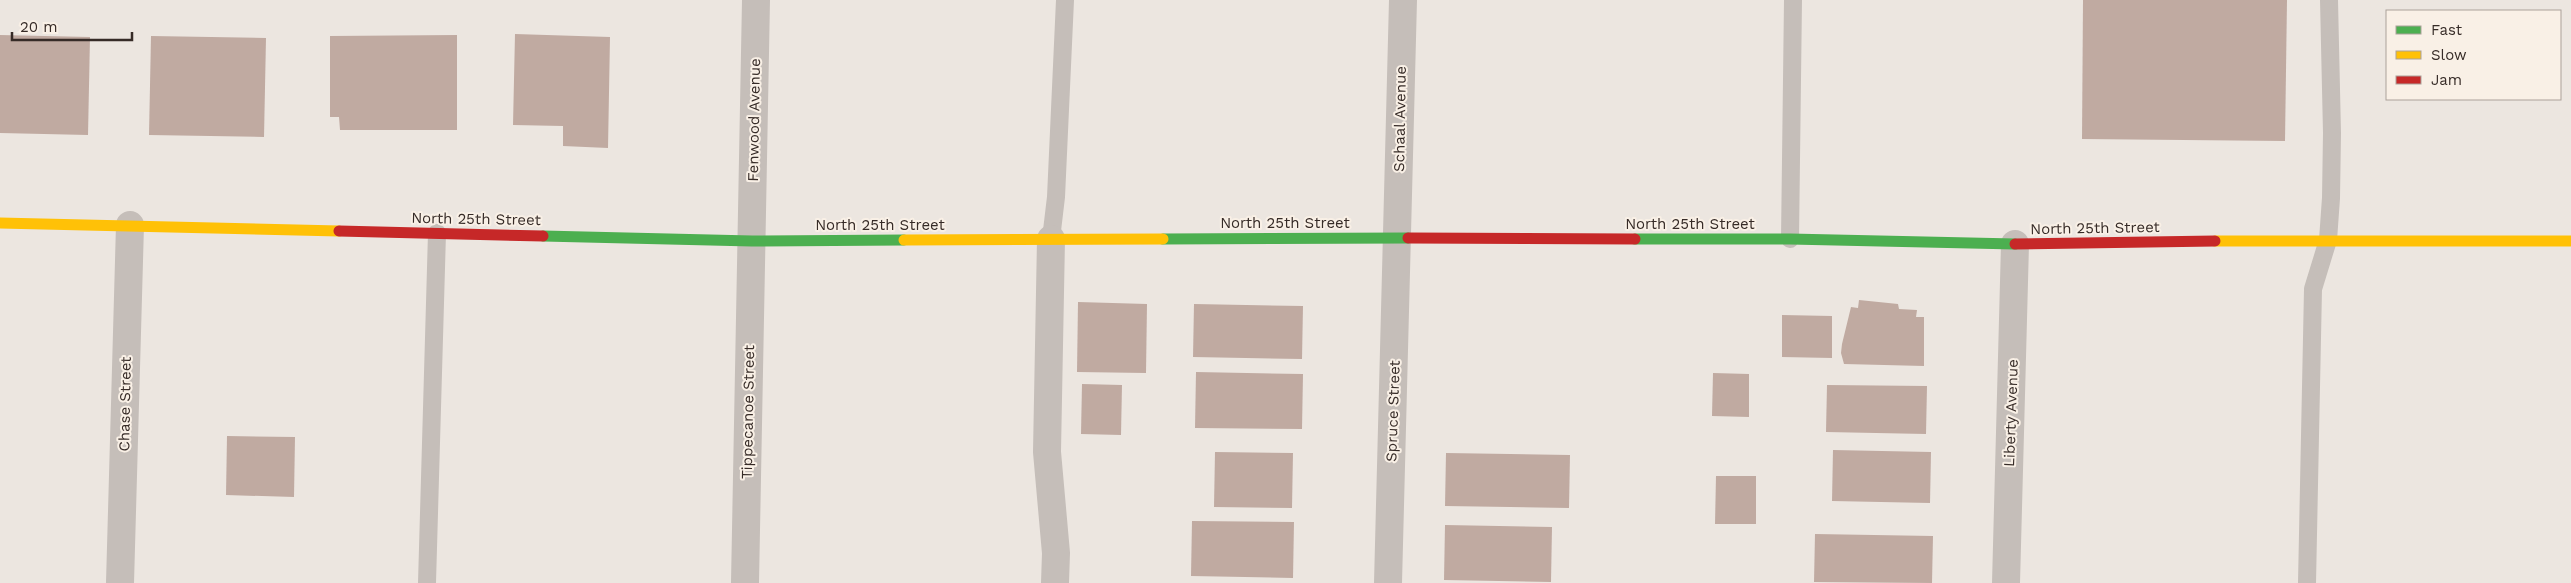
<svg xmlns="http://www.w3.org/2000/svg" width="2571" height="583" viewBox="0 0 2571 583" font-family="'Work Sans',sans-serif">
	<style>
		.building { fill: #c0aaa1 }
		.lines { fill: none; stroke-linecap: round; stroke-linejoin: round }
		.lane { stroke: #c5beb9; stroke-width: 18 }
		.street { stroke: #c5beb9; stroke-width: 28 }
		.fast { stroke: #4caf50; stroke-width: 11 }
		.slow { stroke: #ffc107; stroke-width: 11 }
		.jam { stroke: #c62828; stroke-width: 11 }
		.labels { text-anchor: middle; dominant-baseline: central; stroke-width: 4; stroke-linejoin: round; paint-order: stroke }
		.street-label { font-size: 15px; fill: #362b27; stroke: #f9f0e6 }
	</style>
	<rect width="100%" height="100%" fill="#ece6e0"/>
	<g class="building">
		<path d="M2083,0H2287L2285,141L2082,139Z"/>
		<path d="M515,34L610,37L608,148L563,146V126L513,125Z"/>
		<path d="M0,35L90,37L88,135L0,133Z"/>
		<path d="M457,35V130H340L339,117H330V36Z"/>
		<path d="M151,36L266,38L264,137L149,135Z"/>
		<path d="M1859,300L1898,304L1899,309L1917,310L1916,317H1924V366L1844,364L1841,353L1842,344L1851,307L1858,308Z"/>
		<path d="M1078,302L1147,304L1146,373L1077,372Z"/>
		<path d="M1194,304L1303,306L1302,359L1193,357Z"/>
		<path d="M1782,315L1832,316V358L1782,357Z"/>
		<path d="M1196,372L1303,374L1302,429L1195,428Z"/>
		<path d="M1713,373L1749,374V417L1712,416Z"/>
		<path d="M1082,384L1122,385L1121,435L1081,434Z"/>
		<path d="M1827,385L1927,386L1926,434L1826,432Z"/>
		<path d="M227,436L295,437L294,497L226,495Z"/>
		<path d="M1833,450L1931,452L1930,503L1832,501Z"/>
		<path d="M1215,452L1293,453L1292,508L1214,507Z"/>
		<path d="M1446,453L1570,455L1569,508L1445,506Z"/>
		<path d="M1716,476H1756V524H1715Z"/>
		<path d="M1192,521L1294,522L1293,578L1191,576Z"/>
		<path d="M1445,525L1552,527L1551,582L1444,580Z"/>
		<path d="M1815,534L1933,536L1932,583L1814,582Z"/>
	</g>
	<g class="lines">
		<g class="lane">
			<path d="M1051,239L1056,197L1065,0"/>
			<path d="M1790,239L1793,0"/>
			<path d="M427,583L437,233"/>
			<path d="M2307,583L2313,289L2328,240L2331,198L2332,133L2329,0"/>
		</g>
		<g class="street">
			<path d="M1051,239L1047,452L1056,553L1055,583"/>
			<path d="M120,583L130,225"/>
			<path d="M745,583L756,0"/>
			<path d="M1388,583L1403,0"/>
			<path d="M2006,583L2015,244"/>
		</g>
		<g class="fast">
			<path d="M543,236L752,241L904,240"/>
			<path d="M1163,239L1408,238"/>
			<path d="M1635,239H1790L2015,244"/>
		</g>
		<g class="slow">
			<path d="M0,223L339,231"/>
			<path d="M904,240L1163,239"/>
			<path d="M2215,241H2571"/>
		</g>
		<g class="jam">
			<path d="M339,231L543,236"/>
			<path d="M1408,238L1635,239"/>
			<path d="M2015,244L2215,241"/>
		</g>
	</g>
	<g class="labels">
		<g class="street-label">
			<text transform="translate(1400 119) rotate(-89)">Schaal Avenue</text>
			<text transform="translate(754 120) rotate(-89)">Fenwood Avenue</text>
			<text transform="translate(476 219) rotate(1)">North 25th Street</text>
			<text x="1285" y="223">North 25th Street</text>
			<text x="1690" y="224">North 25th Street</text>
			<text x="880" y="225">North 25th Street</text>
			<text transform="translate(2095 228) rotate(-1)">North 25th Street</text>
			<text transform="translate(125 404) rotate(-89)">Chase Street</text>
			<text transform="translate(1393 411) rotate(-88)">Spruce Street</text>
			<text transform="translate(748 412) rotate(-89)">Tippecanoe Street</text>
			<text transform="translate(2011 413) rotate(-88)">Liberty Avenue</text>
		</g>
	</g>
	<rect x="2386" y="10" width="175" height="90" fill="#f9f0e6" stroke="#aba19a"/>
	<rect x="2396" y="26" width="25" height="8" fill="#4caf50" stroke="#aba19a"/>
	<text x="2431" y="35" font-size="15" fill="#362b27">Fast</text>
	<rect x="2396" y="51" width="25" height="8" fill="#ffc107" stroke="#aba19a"/>
	<text x="2431" y="60" font-size="15" fill="#362b27">Slow</text>
	<rect x="2396" y="76" width="25" height="8" fill="#c62828" stroke="#aba19a"/>
	<text x="2431" y="85" font-size="15" fill="#362b27">Jam</text>
	<path d="M12 32v8h120v-8" fill="none" stroke="#362b27" stroke-width="2.5"/>
	<text x="20" y="32" font-size="15" fill="#362b27" stroke="#f9f0e6" stroke-width="4" paint-order="stroke">20 m</text>
</svg>
